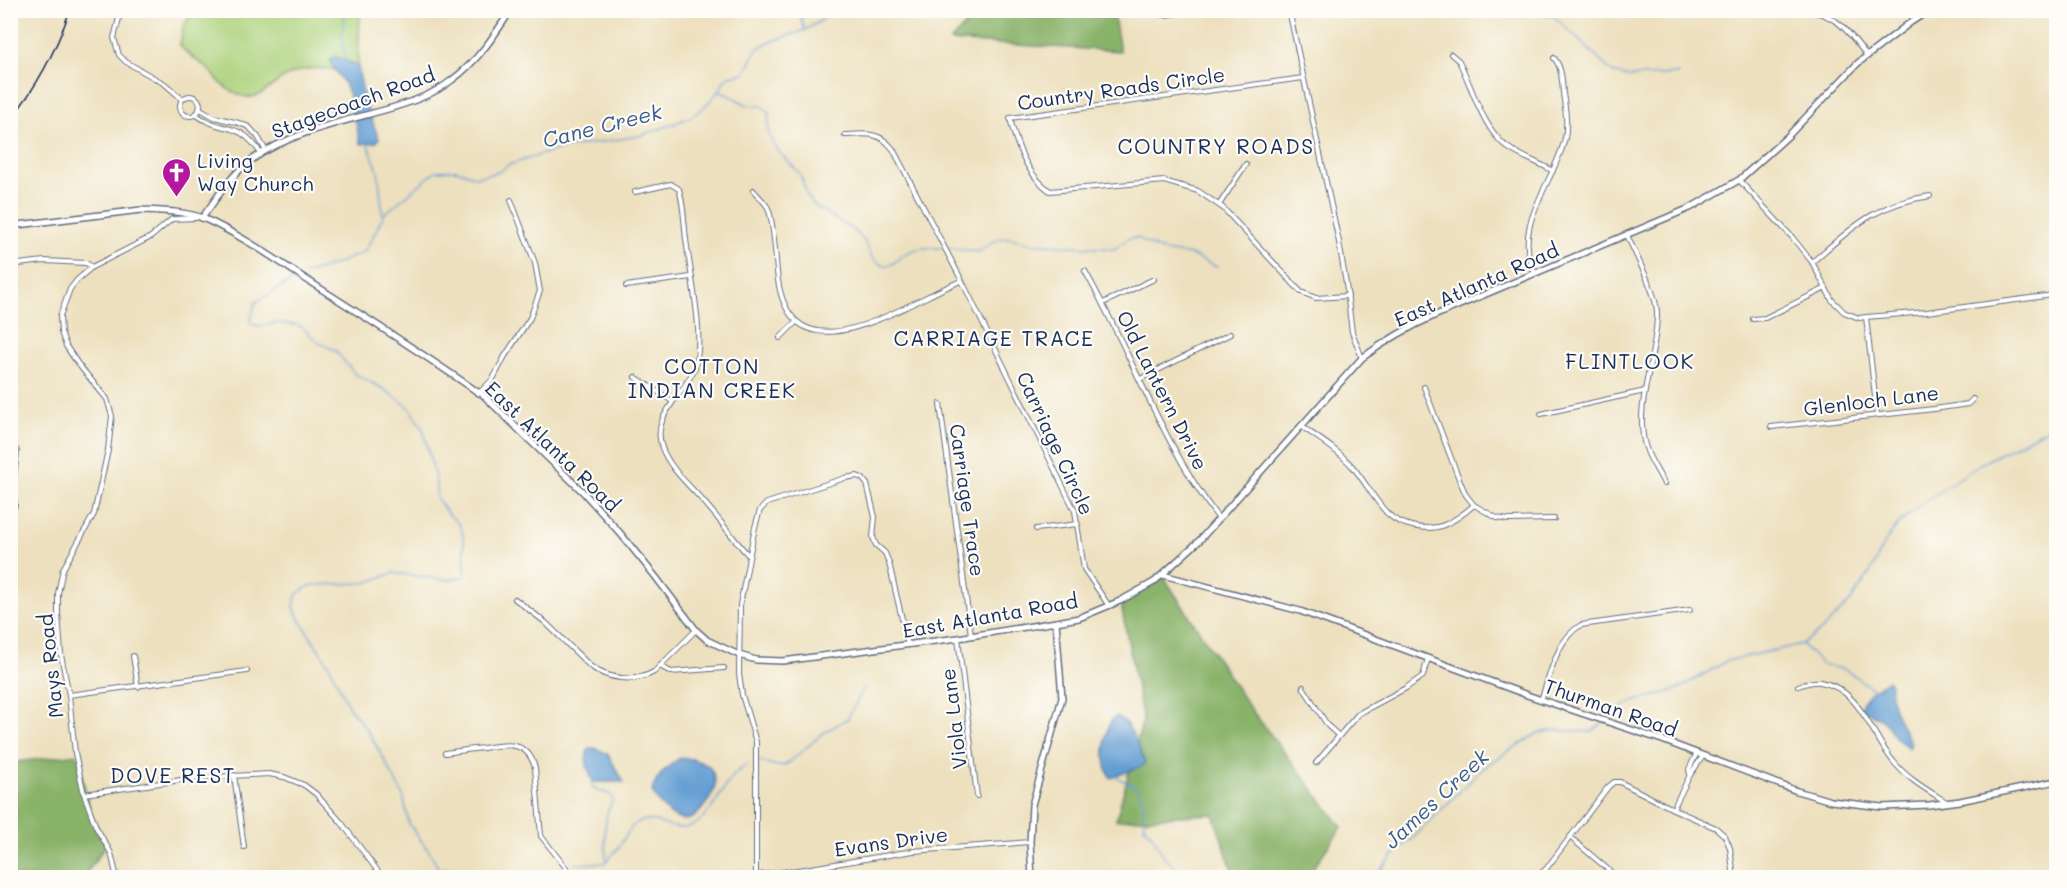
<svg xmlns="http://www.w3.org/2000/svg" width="2067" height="888" viewBox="0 0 2067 888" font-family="Mali,sans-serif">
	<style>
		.green { fill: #add17b; stroke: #64806c; stroke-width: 1.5 }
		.forest { fill: #8ab36b; stroke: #527164; stroke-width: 1.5 }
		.water { fill: #649ed3; stroke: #406698; stroke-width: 1.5 }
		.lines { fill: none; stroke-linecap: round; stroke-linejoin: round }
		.stream { stroke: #649ed3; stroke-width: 1.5 }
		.minor-casing { stroke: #646d80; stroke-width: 6 }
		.tertiary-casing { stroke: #646d80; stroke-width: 8 }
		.minor { stroke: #fff; stroke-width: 4 }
		.tertiary { stroke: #fff; stroke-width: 5 }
		.rail { stroke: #1b2f5e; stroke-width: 1.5 }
		.labels { text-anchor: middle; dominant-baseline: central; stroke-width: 4.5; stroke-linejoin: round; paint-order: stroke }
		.street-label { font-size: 20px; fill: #1b2f5e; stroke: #fdfcf7 }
		.poi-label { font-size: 20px; fill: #1b2f5e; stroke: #fdfcf7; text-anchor: start }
		.water-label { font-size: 21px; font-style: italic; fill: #385b8d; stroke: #fdfcf7 }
		.neighbourhood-label { font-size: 21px; letter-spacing: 1.5px; fill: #1b2f5e; stroke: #fdfcf7 }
	</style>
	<rect width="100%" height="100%" fill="#fdfcf7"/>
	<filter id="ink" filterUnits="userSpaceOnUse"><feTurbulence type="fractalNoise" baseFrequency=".0167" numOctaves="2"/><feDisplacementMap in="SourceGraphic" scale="12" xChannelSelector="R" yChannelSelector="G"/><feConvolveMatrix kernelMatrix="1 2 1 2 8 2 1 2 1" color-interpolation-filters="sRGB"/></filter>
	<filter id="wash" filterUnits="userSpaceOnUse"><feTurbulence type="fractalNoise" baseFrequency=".008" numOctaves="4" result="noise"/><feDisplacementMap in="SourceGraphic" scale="24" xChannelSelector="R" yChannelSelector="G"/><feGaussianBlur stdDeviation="1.35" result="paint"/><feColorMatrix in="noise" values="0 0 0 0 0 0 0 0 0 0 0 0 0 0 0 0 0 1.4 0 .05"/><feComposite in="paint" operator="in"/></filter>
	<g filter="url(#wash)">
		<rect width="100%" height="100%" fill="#ede0be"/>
		<path class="green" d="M193,11H360L358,66L337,57L331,59L330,62L335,70C318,67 301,68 285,77C263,90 256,108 228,89C220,84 215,76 208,69C199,61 186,55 180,45L183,27Z"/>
		<g class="forest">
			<path d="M979,11H1113L1120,51L950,41Z"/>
			<path d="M1163,576L1247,704L1342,827L1313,868L1310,877L1235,878L1213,814L1116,820L1143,720L1121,604Z"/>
			<path d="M77,754L91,815L106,845L84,877H11L10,763Z"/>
			<path d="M442,869L543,876L545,877H449Z"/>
		</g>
		<g class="water">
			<path d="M333,57H337L358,66L364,100L379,139L377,142L361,144L360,142C355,122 353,99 342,80C338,73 331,68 331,59Z"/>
			<path d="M1888,680L1891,683C1888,705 1901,724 1911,744L1909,748L1897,739L1884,721L1861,708C1863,695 1878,687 1888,680Z"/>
			<path d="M1116,716C1129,719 1140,750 1145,762L1142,766L1111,778C1101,766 1103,725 1116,716Z"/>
			<path d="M594,748L607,753L624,782H594C588,773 584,760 588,750Z"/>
			<path d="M681,758L693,759L709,766C719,781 716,792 705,805C702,809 698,815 692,818C676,826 658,804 652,791C655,778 669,764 681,758Z"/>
		</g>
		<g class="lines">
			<g class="stream">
				<path d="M345,10L342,37L345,61"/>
				<path d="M804,10L801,18L805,30"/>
				<path d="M1528,10L1555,17L1613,73L1629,77L1678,74"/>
				<path d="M721,91L749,106H762L769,113C768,121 767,132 771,140C777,152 789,162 798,172C806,181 803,196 814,205C825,214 856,229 863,239C869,248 869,259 881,264C893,269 896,259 905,254C915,247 929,247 941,248"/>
				<path d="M383,215L436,171L457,170L476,177L499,172L508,165L559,149L639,136L665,127L691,117L704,107L720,90L725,79L730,76L745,73L757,49L767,43L805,30L828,16L843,10"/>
				<path d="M948,248L979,252C997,237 1004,234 1028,243L1114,249L1129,238H1139L1144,242L1163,251L1191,255L1217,267"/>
				<path d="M302,275L339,263L364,252L372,239L383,216L378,171L368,144"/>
				<path d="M298,277L255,303L250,323C260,328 266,325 275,323C281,323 295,325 301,326L319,343L335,350L355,374L382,388L408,406L423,429L435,477L437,498L447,513L459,524L462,531L464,542L465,576L449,580L393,573L365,583L314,585L307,587L296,595L294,607L297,615L330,667L349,707L367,730L385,761L403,795L409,824L431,854L437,866L442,871L447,873L480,878"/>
				<path d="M1802,644L1821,664L1846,670L1874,690"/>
				<path d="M1606,719L1627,704L1678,689L1727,661L1802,644L1823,629L1850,602L1870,573L1888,537L1899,524L1919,506L1980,464L2056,424"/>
				<path d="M760,761L777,766H783L791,761L822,734L848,718L864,687"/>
				<path d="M1117,776V778L1132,784L1138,789L1143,801L1144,826L1152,835L1164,857L1187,878"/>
				<path d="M592,779V785L596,790L609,794L613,799L607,813L605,829L606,860"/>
				<path d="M574,864L604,863C610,858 615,853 619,846C625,839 628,829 635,824C655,811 674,839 697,823C719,807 723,778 748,764"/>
				<path d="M553,876L556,872"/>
				<path d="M524,878L544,875L553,878"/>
				<path d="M1374,878L1397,851L1414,837L1480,771L1496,759L1538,733L1557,730L1591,732L1603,723"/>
			</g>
		</g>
	</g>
	<g filter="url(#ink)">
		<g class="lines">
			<defs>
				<g id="minor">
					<path d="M121,10L114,38L119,55L126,62L165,84L182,99"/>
					<path d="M1159,10L1160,14L1164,15L1201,10"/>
					<path d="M1289,10L1339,242L1346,284L1352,332L1362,358"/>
					<path d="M1802,10C1837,13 1847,30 1867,56"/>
					<path d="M1451,54L1459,61C1472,87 1483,129 1507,147C1521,157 1538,162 1553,171"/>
					<path d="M1303,78L1010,118C1016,145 1027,175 1050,191L1164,181L1198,191L1223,208L1301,292L1316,298L1348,296"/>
					<circle cx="190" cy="106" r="10"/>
					<path d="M199,108L214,117L239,123L249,127L258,137L266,151"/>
					<path d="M195,114C224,135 239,119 261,154"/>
					<path d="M845,135C866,134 879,131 893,149L962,281L1075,511L1084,569L1109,606"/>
					<path d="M1739,180L1792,237L1812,262L1832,300L1844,312L1859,318L1866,317L1927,312L2053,295L2056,289"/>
					<path d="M753,190C758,196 765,202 768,208C773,219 776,259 777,272C788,389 906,302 961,281"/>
					<path d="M635,192L671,184L679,189C684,205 684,223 686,239C690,273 705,336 695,367C685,395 650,415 662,448C670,469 690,486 704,502C719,519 733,538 748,555"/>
					<path d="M1219,205L1246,164"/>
					<path d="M1627,235C1635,254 1657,294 1657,313C1658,355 1631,411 1647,451C1651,462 1659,473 1664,484"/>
					<path d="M1812,262C1853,227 1875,204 1930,196"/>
					<path d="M10,265L44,261L86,263L92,267"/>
					<path d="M1085,271C1131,352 1162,444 1219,519"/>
					<path d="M1535,273C1510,226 1555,182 1565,138C1568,123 1565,108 1563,93C1562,81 1562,67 1554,58"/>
					<path d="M626,286L691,277"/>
					<path d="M1103,303L1154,279"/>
					<path d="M1866,317L1877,414"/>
					<path d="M1753,319L1765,318L1826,288"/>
					<path d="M780,338L796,322"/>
					<path d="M635,377L672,401"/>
					<path d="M1140,379L1230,334"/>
					<path d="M1424,387L1459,479L1466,495L1474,505L1497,518L1508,520L1554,519"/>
					<path d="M479,393L493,379L505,356L530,318L540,291L535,263L511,200"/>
					<path d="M940,404L971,635"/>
					<path d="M1541,414L1645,391"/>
					<path d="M1301,426C1318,438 1338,450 1352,466C1365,481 1374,500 1388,514C1401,526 1427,532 1444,525C1456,520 1465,513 1474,505"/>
					<path d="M1771,427L1934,409L1968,404L1973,399"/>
					<path d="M10,440L17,451L13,488L15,506L10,513"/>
					<path d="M1036,529L1078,524"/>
					<path d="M515,599L545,622L590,666C607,679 634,683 654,672L696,630"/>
					<path d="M958,638L977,796"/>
					<path d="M133,656L138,687"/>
					<path d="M660,666L671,672L724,668"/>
					<path d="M1798,686C1804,684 1813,681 1820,682C1860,688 1871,735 1893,761C1907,779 1929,791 1948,803"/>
					<path d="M1303,687L1328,726L1339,736"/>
					<path d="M69,695L247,671"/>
					<path d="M1541,700C1551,673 1556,640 1581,625L1690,610"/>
					<path d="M445,753C458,751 471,749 484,748C506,744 528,740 535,768L541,836L574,878"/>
					<path d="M1697,753L1689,769L1690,775L1703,756"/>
					<path d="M1316,763L1358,714L1406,688L1423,676L1428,658"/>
					<path d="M234,775L244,847"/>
					<path d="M84,794L195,778L269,774L284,777L304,785L316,794L341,822L383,878"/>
					<path d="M1673,809L1690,775"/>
					<path d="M1570,837L1618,878"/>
					<path d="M117,878L111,853L96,827L84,794L75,753L69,695L61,655L58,613V593L63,569L94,514L108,450L112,416L107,399L78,364L66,346L61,332L60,316L70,289L77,280L92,267L151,237L172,219L196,218"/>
					<path d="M736,878L805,869L913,851L1030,842"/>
					<path d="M756,878V742L742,695L739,674L740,605L755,527L760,510L767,503L845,478L857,476L862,478L867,484L875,517L873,537L876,545L885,553L889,563L908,645"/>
					<path d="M1535,878L1546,869L1608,787L1614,782H1620L1673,809L1716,828L1725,836L1730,848L1734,878"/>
				</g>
				<g id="tertiary">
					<path d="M202,218C217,198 232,173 253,159C288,134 340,122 381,111C406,104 432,96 452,80C477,62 494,36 511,10"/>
					<path d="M10,226L141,210C161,211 186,211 205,219C245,237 282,264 318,287C372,322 427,356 479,393L480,392L584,493L620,533L655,576L696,630L707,640L739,655L756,660L783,661L958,638L1056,622L1079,618L1120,601L1154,582L1198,542L1362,358C1385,341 1409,327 1436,315L1690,208L1739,180L1788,136L1858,63L1911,22L1930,10"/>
					<path d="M1163,575L1300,611L1530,696L1662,740L1797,791L1831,801L1882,807L1929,805L1960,801L2056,781"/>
					<path d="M1032,878L1030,842L1032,805L1062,698L1056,622"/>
				</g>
			</defs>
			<use href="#minor" class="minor-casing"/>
			<use href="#tertiary" class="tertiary-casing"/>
			<use href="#minor" class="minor"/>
			<use href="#tertiary" class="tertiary"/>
			<path class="rail" d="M10,120C37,87 56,51 70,10"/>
		</g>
	</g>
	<defs>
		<symbol id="church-pin" viewBox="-11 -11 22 30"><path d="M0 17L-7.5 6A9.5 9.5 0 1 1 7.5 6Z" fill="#b5179e" stroke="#fdfcf7"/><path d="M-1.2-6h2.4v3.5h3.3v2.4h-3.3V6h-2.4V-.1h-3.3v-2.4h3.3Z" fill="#fff"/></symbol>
	</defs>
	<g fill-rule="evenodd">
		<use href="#church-pin" x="160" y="156" width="33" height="45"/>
	</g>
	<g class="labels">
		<g class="street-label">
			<text transform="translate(1121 88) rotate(-8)">Country Roads Circle</text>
			<text transform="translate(353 102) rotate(-20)">Stagecoach Road</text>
			<text transform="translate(1476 284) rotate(-24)">East Atlanta Road</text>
			<text transform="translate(1163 390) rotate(63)">Old Lantern Drive</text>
			<text transform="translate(1871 400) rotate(-7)">Glenloch Lane</text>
			<text transform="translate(1056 443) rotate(65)">Carriage Circle</text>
			<text transform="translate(553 446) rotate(44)">East Atlanta Road</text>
			<text transform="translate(968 500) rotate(82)">Carriage Trace</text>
			<text transform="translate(990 615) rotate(-10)">East Atlanta Road</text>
			<text transform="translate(50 666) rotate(-96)">Mays Road</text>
			<text transform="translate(1611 707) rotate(19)">Thurman Road</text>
			<text transform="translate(953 719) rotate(-97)">Viola Lane</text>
			<text transform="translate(891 841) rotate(-8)">Evans Drive</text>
		</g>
		<g class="poi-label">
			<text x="197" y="160">Living<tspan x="197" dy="23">Way Church</tspan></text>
		</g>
		<g class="water-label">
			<text transform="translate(602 125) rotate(-14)">Cane Creek</text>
			<text transform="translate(1436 798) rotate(-43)">James Creek</text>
		</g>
		<g class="neighbourhood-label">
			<text x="1216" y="145">COUNTRY ROADS</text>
			<text x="994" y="337">CARRIAGE TRACE</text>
			<text x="1630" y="360">FLINTLOOK</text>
			<text x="712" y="365">COTTON<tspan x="712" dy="24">INDIAN CREEK</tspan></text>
			<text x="173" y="774">DOVE REST</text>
		</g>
	</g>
	<rect width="2067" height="888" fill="none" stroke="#fdfcf7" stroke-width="36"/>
</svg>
